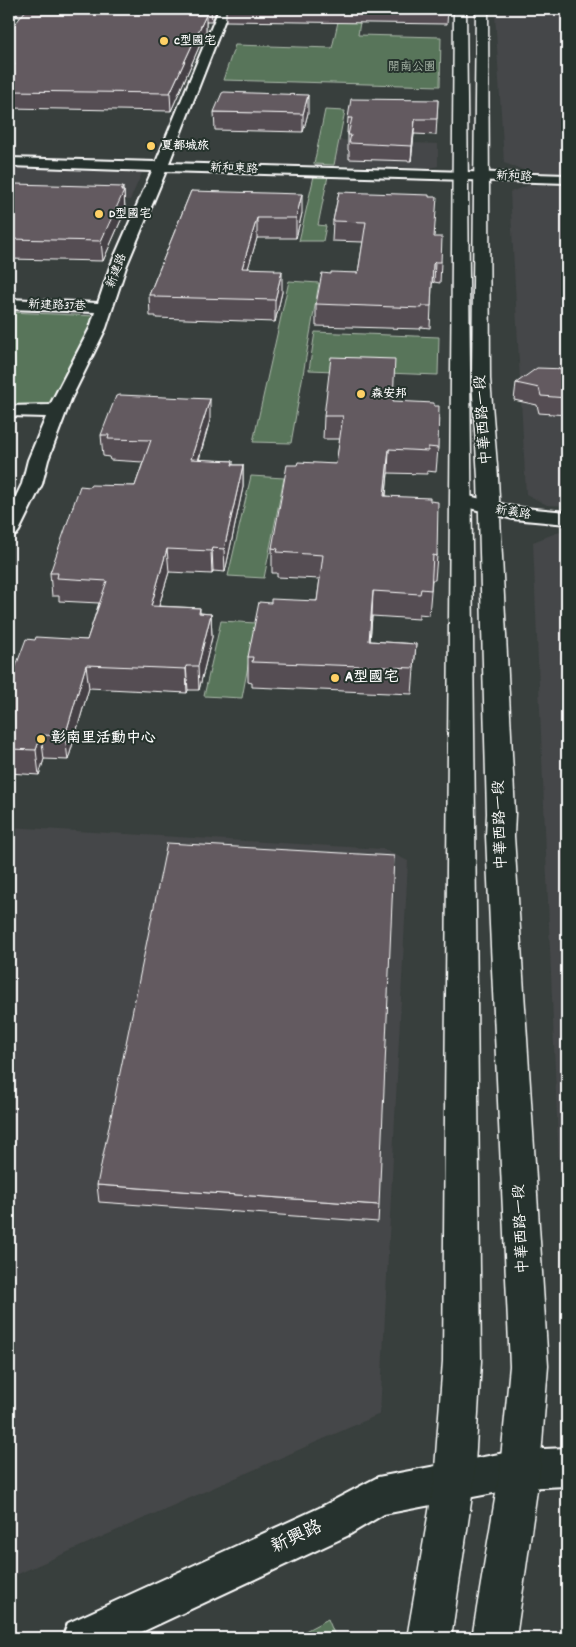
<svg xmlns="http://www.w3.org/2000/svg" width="576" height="1647" viewBox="0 0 576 1647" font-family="Dekko,'LXGW WenKai TC',sans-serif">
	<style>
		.built { fill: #454748 }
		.green { fill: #59745a; stroke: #acbaac }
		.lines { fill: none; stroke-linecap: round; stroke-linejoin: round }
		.minor-casing { stroke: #fff; stroke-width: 4 }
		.major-casing { stroke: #fff; stroke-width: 3 }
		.minor { fill: #26332d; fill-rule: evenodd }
		.major { fill: #26332d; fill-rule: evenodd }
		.wall { fill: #554d53; stroke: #fff }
		.shaded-wall { fill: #453f44; stroke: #fff }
		.building { fill: #635a61; stroke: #fff }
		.poi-dot { fill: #ffd166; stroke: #26332d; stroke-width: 2 }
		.labels { text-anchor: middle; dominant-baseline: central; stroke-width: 4; stroke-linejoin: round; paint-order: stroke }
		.far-poi-label { font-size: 12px; font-weight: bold; fill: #fff; stroke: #26332d; text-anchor: start }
		.far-park-label { font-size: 12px; fill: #acbaac; stroke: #26332d }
		.far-street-label { font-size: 12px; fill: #fff; stroke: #26332d }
		.street-label { font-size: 15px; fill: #fff; stroke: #26332d }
		.poi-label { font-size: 15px; font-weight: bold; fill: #fff; stroke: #26332d; text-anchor: start }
		.near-street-label { font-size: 18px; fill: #fff; stroke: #26332d }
	</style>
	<rect width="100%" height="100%" fill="#383f3d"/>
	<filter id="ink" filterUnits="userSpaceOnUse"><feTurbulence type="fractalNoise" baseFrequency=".02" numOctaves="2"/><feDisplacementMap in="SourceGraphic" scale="10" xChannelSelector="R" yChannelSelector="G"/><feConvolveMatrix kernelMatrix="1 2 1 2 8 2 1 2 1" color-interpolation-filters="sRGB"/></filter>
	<g filter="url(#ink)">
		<g class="built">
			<path d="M9,9H135L127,22L9,18Z"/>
			<path d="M517,9H567V173L526,171L504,163L495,14Z"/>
			<path d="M339,140L438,144V166L431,168L334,165Z"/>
			<path d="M9,165L133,169L142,173L130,200L9,196Z"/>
			<path d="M529,185L567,186V506L547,505L526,494L510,192Z"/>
			<path d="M564,530H567V1208H562L559,1165L533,542Z"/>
			<path d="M9,827L383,849L408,861L380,1414L9,1578Z"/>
		</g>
		<g class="green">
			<path d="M341,9H362L358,35L441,37L440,86L223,80L235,45L332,48Z"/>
			<path d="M325,110L345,111L334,165L314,164Z"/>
			<path d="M314,176H328L318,225L326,226L323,241H299Z"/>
			<path d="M289,281L319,283L291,443L253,442Z"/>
			<path d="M9,312L97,316L56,406L9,404Z"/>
			<path d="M315,332L439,337L438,375L309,370Z"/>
			<path d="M251,476L284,478L264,578L228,576Z"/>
			<path d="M221,621L256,623L242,698L204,696Z"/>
			<path d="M328,1619L336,1638H292Z"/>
		</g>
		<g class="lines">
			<defs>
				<g id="minor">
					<path d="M219,9H229L169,163L567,175V183L166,171L126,267L106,328L71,399L48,460L42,484L19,531L16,535L9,537V511L22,484L28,460L46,417L9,416V406L50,405L90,328L95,312L9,309V299L98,303L110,267L152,171L9,166V158L156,162Z"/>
					<path d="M9,17L54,19L60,22L54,25L9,23Z"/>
					<path d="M461,494L513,507L567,512V524L513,519L454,504L451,500L454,496Z"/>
					<path d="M567,1448V1486L520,1488L384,1514L347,1536L129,1638H62L68,1623L319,1508L378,1477L520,1450Z"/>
				</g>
				<g id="major">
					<path d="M454,9H466L481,1361L474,1482L451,1638H407L434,1482L443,1361Z"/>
					<path d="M476,9H488L490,379L498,478L515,813L514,836L548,1366L540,1469L516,1638H472L500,1469L510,1366L486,836L487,813L478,478L472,379Z"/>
				</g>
			</defs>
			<use href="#minor" class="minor-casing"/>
			<use href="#major" class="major-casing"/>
			<use href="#minor" class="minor"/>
			<use href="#major" class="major"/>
		</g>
		<g class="wall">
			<path d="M129,9H217L212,21H206V31L171,111L9,108V32L130,13Z"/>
			<path d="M226,9H448L447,24L226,21Z"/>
			<path d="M438,100L436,135L414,134L411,161L349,159V151L348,150V133H347L348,118Z"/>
			<path d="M214,112L308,113L303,132L215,130Z"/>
			<path d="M9,188L124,191L125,211L103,261L9,259Z"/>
			<path d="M191,191L302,213L296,238H257L248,268L275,271L282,292L275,322L156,318V316H150L149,295Z"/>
			<path d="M339,192L434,237L441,262L440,283L434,282L432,284L430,328L421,327L420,329L316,326V304L331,274L358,273L363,242L332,241L333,221Z"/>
			<path d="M567,369V415L539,413L537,405L514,400L516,383Z"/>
			<path d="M393,401L438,448L436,472L427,471V474L388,473L386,496L430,501L437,556L435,580H432L429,615L419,614V619L372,616L370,641L416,644L412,694L252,687V683L248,682V657L271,603L317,601L320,579L277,577V573H272V548L297,465L336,464L340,439H323L324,416Z"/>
			<path d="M210,420L199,460L233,461V465H243V487L225,572L213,571L212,574L169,572L159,606L200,608V613L211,614L212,637L199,690H188L187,693L89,688L68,760L44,759L39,775L9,773V685L35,640H87L99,603L59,601V596H52L50,573L90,487L135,486L143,462L110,460L109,457L103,456L101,435Z"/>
			<path d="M97,1185L379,1205L378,1222L99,1202Z"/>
		</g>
		<g class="shaded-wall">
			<path d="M211,9H217L212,21Z"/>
			<path d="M206,15V31L171,111L170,93Z"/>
			<path d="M308,95V113L303,132V114Z"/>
			<path d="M415,119L414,134L411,161L412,146Z"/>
			<path d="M123,187V193L124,191L125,211L103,261L101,241Z"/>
			<path d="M302,194V213L296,238V218Z"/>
			<path d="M257,218V238L242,289V268Z"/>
			<path d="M435,262L434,282L432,284L433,264Z"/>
			<path d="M282,271V292L275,322V300Z"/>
			<path d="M210,399V420L192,481L191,459Z"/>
			<path d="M389,449L388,473L383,520L384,496Z"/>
			<path d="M243,465V487L225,572L224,549Z"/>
			<path d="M212,548L213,571L212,574L211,551Z"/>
			<path d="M167,549L169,572L152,629L151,606Z"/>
			<path d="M373,591L372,616L368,667L369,641Z"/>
			<path d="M211,614L212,637L199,690L198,666Z"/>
			<path d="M86,665L89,688L68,760L65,736Z"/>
			<path d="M186,666L188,690L187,693L186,669Z"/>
			<path d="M41,735L44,759L39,775L36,750Z"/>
		</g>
		<g class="building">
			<path d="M26,10L206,15L170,93L9,91V72L15,64H9V32Z"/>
			<path d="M224,92L308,95L303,114L214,112L222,93Z"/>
			<path d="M351,99L438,100L437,119H415L412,146L349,143L351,135H348L352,118H348Z"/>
			<path d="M15,184L123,187L121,191H124L101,241L9,239V188H12Z"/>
			<path d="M191,191L302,194L296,218H257L242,268L275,269L274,271H282L275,300L155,297V295H149Z"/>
			<path d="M339,192L429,195V197H437L434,237H442L441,262H435L433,264L431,306H422V308L316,304L322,273L331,274V272L358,273L366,222L333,221Z"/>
			<path d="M331,357L395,359L393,401L434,403V406H439L438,448L428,447V451L389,449L384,496L430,498V501L438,502L437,556L433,555L431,590L421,589L420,594L373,591L369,641L416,644L414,668L252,662L253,657H248L259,602L271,603V599L317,601L323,555L277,552L278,549L272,548L287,465H297L298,462L336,464L343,416H324Z"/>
			<path d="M537,368L567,369V398L541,396L539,388L516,383Z"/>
			<path d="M120,395L210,399L191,459L233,461L232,465H243L224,549L212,548L211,551L167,549L151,606L200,608L199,613L211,614L198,666H186V669L86,665L65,736L41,735L36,750L9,749V685L26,639L35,640L36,637L87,640L107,581L57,578L58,573H50L80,486L90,487V485L135,486L151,440L108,439L109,435H101L116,396Z"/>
			<path d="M167,843L394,856L379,1205L97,1185Z"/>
		</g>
	</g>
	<g class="poi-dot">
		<circle cx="164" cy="41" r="5"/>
		<circle cx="151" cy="146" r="5"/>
		<circle cx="99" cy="214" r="5"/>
		<circle cx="361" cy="394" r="5"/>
		<circle cx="335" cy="678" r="5"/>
		<circle cx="41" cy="739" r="5"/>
	</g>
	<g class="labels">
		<g class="far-poi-label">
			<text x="174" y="41">C型國宅</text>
			<text x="161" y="146">夏都城旅</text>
			<text x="109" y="214">D型國宅</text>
			<text x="371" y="394">森安邦</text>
		</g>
		<g class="far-park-label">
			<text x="412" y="67">開南公園</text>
		</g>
		<g class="far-street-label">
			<text transform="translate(234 169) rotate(2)">新和東路</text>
			<text transform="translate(514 177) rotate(2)">新和路</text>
			<text transform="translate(117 271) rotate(-69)">新建路</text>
			<text transform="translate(57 306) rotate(2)">新建路37巷</text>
			<text transform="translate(513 513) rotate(9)">新義路</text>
		</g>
		<g class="street-label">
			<text transform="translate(484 420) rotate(-94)">中華西路一段</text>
			<text transform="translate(501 825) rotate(-92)">中華西路一段</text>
			<text transform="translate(522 1229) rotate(-93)">中華西路一段</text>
		</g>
		<g class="poi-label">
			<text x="345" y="678">A型國宅</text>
			<text x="51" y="739">彰南里活動中心</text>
		</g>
		<g class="near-street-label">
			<text transform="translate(297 1538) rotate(-25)">新興路</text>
		</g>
	</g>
	<rect width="576" height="1647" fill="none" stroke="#26332d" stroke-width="30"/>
	<rect x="15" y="15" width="546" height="1617" fill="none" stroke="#fff" stroke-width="2" filter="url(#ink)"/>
</svg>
